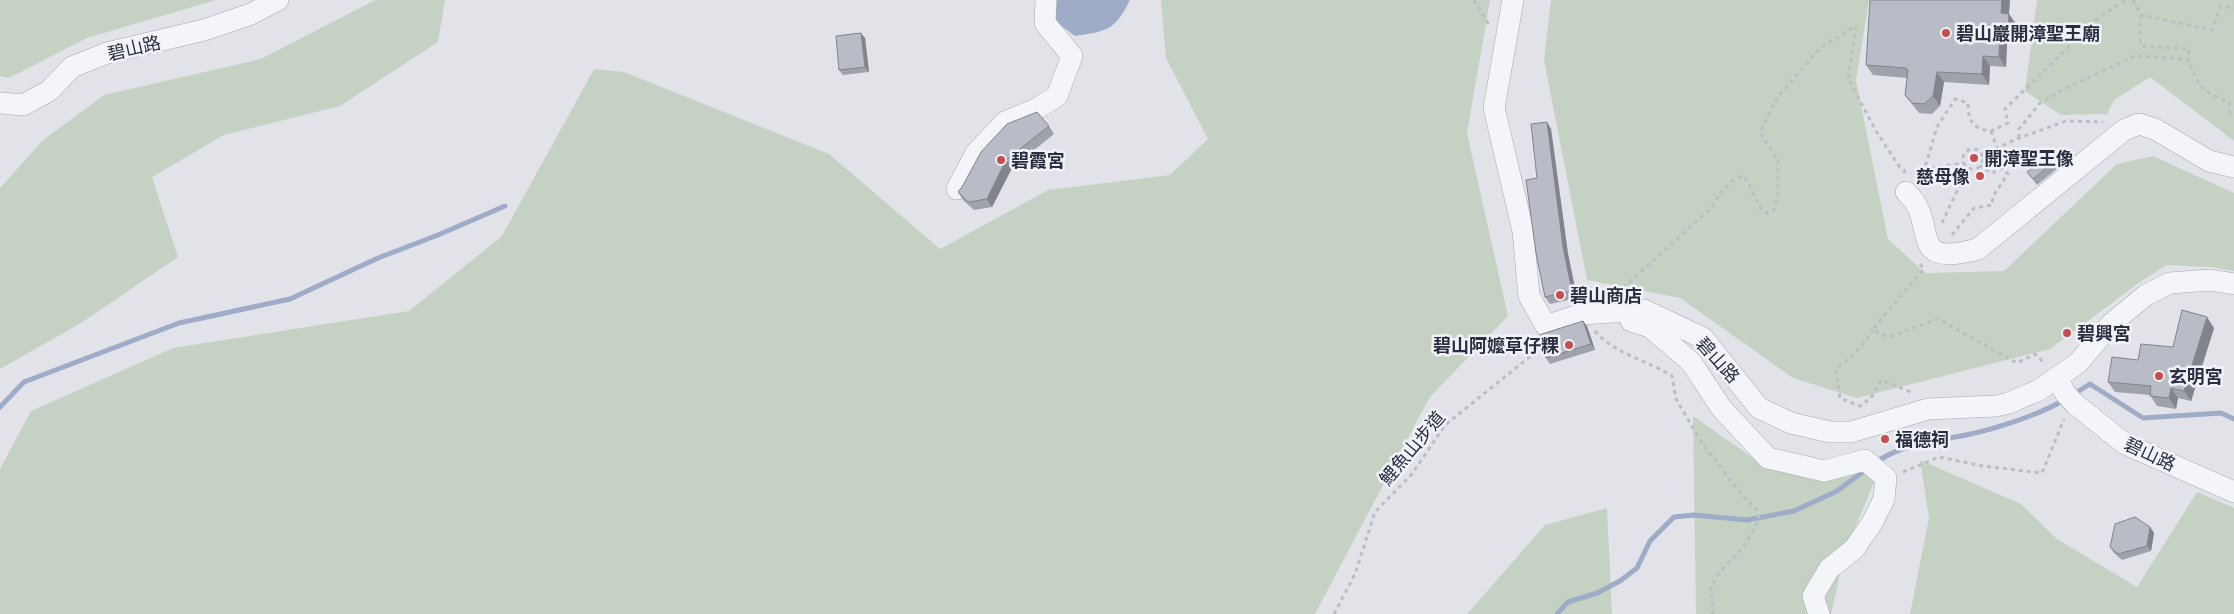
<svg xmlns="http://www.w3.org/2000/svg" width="2234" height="614" viewBox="0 0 2234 614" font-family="'Public Sans','Noto Sans TC',sans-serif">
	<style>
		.green { fill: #c5d2c3 }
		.water { fill: #9eacc7 }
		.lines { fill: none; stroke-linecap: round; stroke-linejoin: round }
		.stream { stroke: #9eacc7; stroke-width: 5 }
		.minor-casing { stroke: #a6a9b3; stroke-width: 22 }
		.path { stroke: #bbbec4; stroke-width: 3; stroke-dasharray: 4 4; stroke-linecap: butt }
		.minor { stroke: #f4f5f8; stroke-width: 21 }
		.wall { fill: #9fa2aa }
		.shaded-wall { fill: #82848b }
		.building { fill: #b9bcc6; stroke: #82848b }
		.poi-dot { fill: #c74e4f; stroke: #f1f2f7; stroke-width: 2 }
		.labels { text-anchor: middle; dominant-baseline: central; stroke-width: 5; stroke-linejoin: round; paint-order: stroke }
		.poi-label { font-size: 18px; font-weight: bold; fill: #2a2f40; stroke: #f1f2f7; text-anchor: start }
		.street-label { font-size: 18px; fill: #2a2f40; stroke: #f1f2f7 }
	</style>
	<rect width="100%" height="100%" fill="#e1e3e9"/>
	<g class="green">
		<path d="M0,0H216L87,38L9,78L0,76Z"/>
		<path d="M375,0H445L438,42L340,106L224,135L152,177L178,257L81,323L0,369V188L43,140L104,95L261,59Z"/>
		<path d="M1161,0H1490L1467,133L1508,316L1429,398L1315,614H0V469L31,411L173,348L409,311L502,236L594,69L624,72L829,154L940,249L1048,190L1170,175L1208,139L1166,58Z"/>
		<path d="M1551,0H1869L1856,80L1888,239L1925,273L2004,271L2117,164L2153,156L2234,193V271L2211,267L2167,265L2140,282L2050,349L1857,398L1793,378L1680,298L1587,280L1544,60Z"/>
		<path d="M2037,0H2234V141L2150,77L2114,100L2107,114L2061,115L2025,91Z"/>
		<path d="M1693,416L1760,463L1861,466L1875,480L1845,552L1831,614H1696Z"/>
		<path d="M1920,460L2021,504L2057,539L2137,587L2197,492L2234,508V614H1910L1929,518Z"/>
		<path d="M1607,508L1612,614H1467L1545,525Z"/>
	</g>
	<path class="water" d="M1047,0H1130C1115,30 1108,31 1075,36L1055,21Z"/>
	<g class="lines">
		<g class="stream">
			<path d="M2074,394L2090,384L2143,418L2221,413L2234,419"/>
			<path d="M0,407L24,382L179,323L290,299L378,258L438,235L505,206"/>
			<path d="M1875,463C1901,444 1935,441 1966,435C1995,429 2039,415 2064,400"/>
			<path d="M1557,614L1568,602L1597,593L1620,581L1637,568L1650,541L1674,517L1694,515L1747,520L1794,511L1837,491L1868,468"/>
		</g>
		<defs>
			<g id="minor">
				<path d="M1513,0L1494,108L1523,231L1529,296L1546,326L1582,314L1644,310L1703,338L1759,408L1791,423L1830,432H1851L1928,409L1996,406L2009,403L2039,390L2078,363L2112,323L2146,295L2170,283L2210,280L2234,284"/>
				<path d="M0,103L23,105L49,91L72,67L107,53L204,30L251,14L278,0"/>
				<path d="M957,189L976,153L1005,122L1038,108L1057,96L1072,56L1045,23L1046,0"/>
				<path d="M1906,192C1941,224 1903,269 1978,249L2124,130L2139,124L2155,129L2209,161L2234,167"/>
				<path d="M1631,321L1650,327L1691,362L1722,409L1768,458L1824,471L1865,460L1886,478L1884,499L1872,523L1854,549L1829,569L1813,596L1819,614"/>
				<path d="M2058,379L2065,393L2075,404L2125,444L2234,492"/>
			</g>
		</defs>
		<use href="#minor" class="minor-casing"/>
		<g class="path">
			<path d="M1474,0L1489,25"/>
			<path d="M2133,0L2141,15L2212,30L2221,6L2234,8"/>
			<path d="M2141,15L2139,37L2142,46L2189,49L2188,59"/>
			<path d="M1991,131L1997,148L2019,138L2066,121L2103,122"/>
			<path d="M2019,138V129L2040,103L2066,88L2135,56L2188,59C2198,86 2202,92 2229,102L2230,113L2234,115"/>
			<circle cx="1973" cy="159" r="10"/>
			<path d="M1923,169L1964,163"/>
			<path d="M1921,181L1937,127L1955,99L1968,103C1968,120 1972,129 1991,131L2008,123L2005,109L2098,18L2126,0"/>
			<path d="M1942,223L1956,193L1972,168"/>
			<path d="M1952,235L1974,208L1992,205L1993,196L2008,174L2002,168L1992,173L1980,166"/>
			<path d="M1920,264L1924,269L1873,329L1881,335L1892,336L1938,319L2017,363L2035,354L2044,363"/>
			<path d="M1617,293L1711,208L1723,189L1738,177H1745L1761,209L1767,213L1774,210L1778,196V161L1760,132L1777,98L1820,48L1856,26L1848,78L1876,131L1899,166L1904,170L1905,175"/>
			<path d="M1873,329C1863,346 1853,357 1836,368L1840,398L1860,406L1871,398L1881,380L1913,393"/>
			<path d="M1595,331C1614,354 1647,360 1672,376L1676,399L1700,440L1740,493L1757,510L1759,520L1745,545L1718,574L1711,588L1713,614"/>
			<path d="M1903,472L1939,457L1983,466L2042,473L2064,419"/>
			<path d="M1334,614L1355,574L1375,512L1412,474L1445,425L1537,351L1540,343"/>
		</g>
		<use href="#minor" class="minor"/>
	</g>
	<g class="wall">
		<path d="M1870,0H2010L2009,14L2016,24L2015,43H2007L2006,67L1990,66L1989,85L1944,82L1940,106L1932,114L1919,113L1905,95L1907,78L1873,75L1866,65Z"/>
		<path d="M865,38L869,72L843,75L839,70Z"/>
		<path d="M1547,122L1551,129L1568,254L1577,298L1550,304L1545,297Z"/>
		<path d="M1049,126L1054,134L1012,168L992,207L974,210L963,200L958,192L962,187Z"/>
		<path d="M2060,157L2064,163L2037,185L2027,172Z"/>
		<path d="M1587,326L1595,350L1550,364L1546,358Z"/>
		<path d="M2214,328L2191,401L2178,398L2176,409L2157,406L2150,395L2115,392L2108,382L2173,347Z"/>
		<path d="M2150,527L2154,533L2151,551L2122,560L2114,553L2110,547Z"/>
	</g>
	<g class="shaded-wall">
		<path d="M2002,0H2010L2008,23L2001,13Z"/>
		<path d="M2009,14L2016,24L2015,43L2008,33Z"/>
		<path d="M861,33L865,38L869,72L865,67Z"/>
		<path d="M2000,33L2007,43L2006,67L1999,57Z"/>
		<path d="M1983,56L1990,66L1989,85L1982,74Z"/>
		<path d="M1937,72L1944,82L1940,106L1933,96Z"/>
		<path d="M1547,122L1551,129L1568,254L1577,298L1572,291L1563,247Z"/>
		<path d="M1006,160L1012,168L992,207L987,199Z"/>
		<path d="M2207,317L2214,328L2191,401L2184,391Z"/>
		<path d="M1583,321L1587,326L1595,350L1591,344Z"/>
		<path d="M2171,388L2178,398L2176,409L2169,398Z"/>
		<path d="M2150,527L2154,533L2151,551L2147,546Z"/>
	</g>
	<g class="building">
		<path d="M1870,0H2002L2001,13L2009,14L2008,33H2000L1999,57L1983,56L1982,74L1937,72L1933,96L1924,104L1912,103L1905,95L1908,70L1906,68L1866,65Z"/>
		<path d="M861,33L865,67L839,70L836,36Z"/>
		<path d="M1037,112L1049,126L1006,160L987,199L968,202L958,192L962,187L981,152L1007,124Z"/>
		<path d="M1547,122L1563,247L1572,291L1545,297L1536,253L1526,180L1537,178L1531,124Z"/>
		<path d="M2055,150L2060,157L2033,179L2027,172Z"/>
		<path d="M2182,310L2207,317L2184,391L2171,388L2169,398L2150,396L2151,386L2108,382L2112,357L2138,360L2141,344L2173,347Z"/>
		<path d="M1583,321L1591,344L1546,358L1539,335Z"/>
		<path d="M2135,517L2150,527L2147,546L2118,554L2110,547L2115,524Z"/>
	</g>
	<g class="poi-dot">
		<circle cx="1946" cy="33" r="5"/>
		<circle cx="1974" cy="158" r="5"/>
		<circle cx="1001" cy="160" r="5"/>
		<circle cx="1980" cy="176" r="5"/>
		<circle cx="1560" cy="295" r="5"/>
		<circle cx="2067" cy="333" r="5"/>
		<circle cx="1569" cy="345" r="5"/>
		<circle cx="2159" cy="376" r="5"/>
		<circle cx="1885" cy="439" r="5"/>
	</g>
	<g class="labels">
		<g class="poi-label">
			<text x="1956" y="33">碧山巖開漳聖王廟</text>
			<text x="1984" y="158">開漳聖王像</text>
			<text x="1011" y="160">碧霞宮</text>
			<text x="1970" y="176" text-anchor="end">慈母像</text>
			<text x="1570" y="295">碧山商店</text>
			<text x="2077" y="333">碧興宮</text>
			<text x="1559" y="345" text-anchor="end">碧山阿嬤草仔粿</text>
			<text x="2169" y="376">玄明宮</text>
			<text x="1895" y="439">福德祠</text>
		</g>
		<g class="street-label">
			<text transform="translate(134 48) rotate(-13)">碧山路</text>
			<text transform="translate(1718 360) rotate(48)">碧山路</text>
			<text transform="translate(1412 448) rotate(-50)">鯉魚山步道</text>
			<text transform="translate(2150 454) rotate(25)">碧山路</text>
		</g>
	</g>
</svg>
